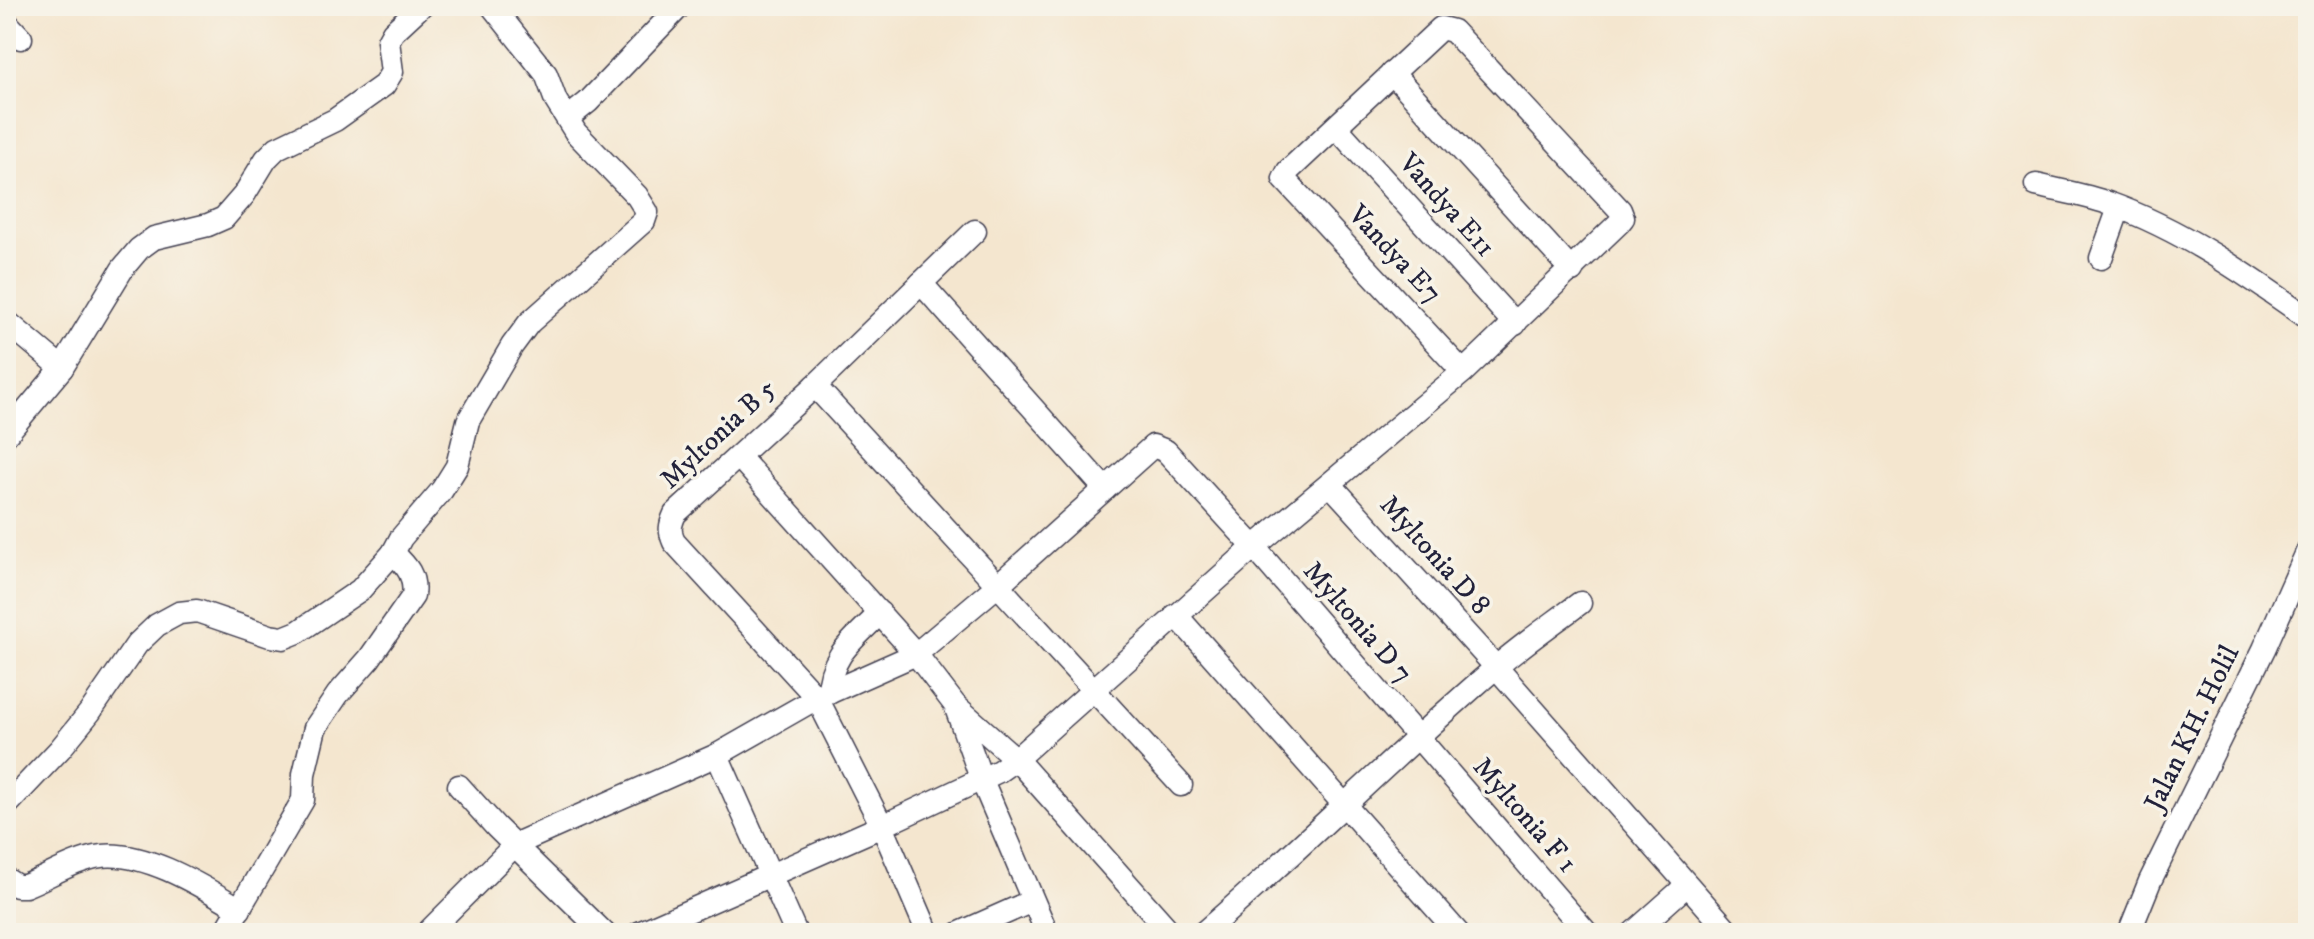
<svg xmlns="http://www.w3.org/2000/svg" width="2314" height="939" viewBox="0 0 2314 939" font-family="'IM FELL DW Pica',serif">
	<style>
		.lines { fill: none; stroke-linecap: round; stroke-linejoin: round }
		.minor-casing { stroke: #423f51; stroke-width: 25 }
		.minor { stroke: #fff; stroke-width: 22 }
		.labels { text-anchor: middle; dominant-baseline: central; stroke-width: 7; stroke-linejoin: round; paint-order: stroke }
		.street-label { font-size: 28px; fill: #22223b; stroke: #f7f3e8 }
	</style>
	<rect width="100%" height="100%" fill="#f7f3e8"/>
	<filter id="ink" filterUnits="userSpaceOnUse"><feTurbulence type="fractalNoise" baseFrequency=".0125" numOctaves="2"/><feDisplacementMap in="SourceGraphic" scale="16" xChannelSelector="R" yChannelSelector="G"/><feConvolveMatrix kernelMatrix="1 2 1 2 8 2 1 2 1" color-interpolation-filters="sRGB"/></filter>
	<filter id="wash" filterUnits="userSpaceOnUse"><feTurbulence type="fractalNoise" baseFrequency=".006" numOctaves="4" result="noise"/><feDisplacementMap in="SourceGraphic" scale="32" xChannelSelector="R" yChannelSelector="G"/><feGaussianBlur stdDeviation="1.8" result="paint"/><feColorMatrix in="noise" values="0 0 0 0 0 0 0 0 0 0 0 0 0 0 0 0 0 1.4 0 .05"/><feComposite in="paint" operator="in"/></filter>
	<g filter="url(#wash)">
		<rect width="100%" height="100%" fill="#f4e6cf"/>
	</g>
	<g filter="url(#ink)">
		<g class="lines">
			<defs>
				<g id="minor">
					<path d="M6,22L21,38"/>
					<path d="M1392,73L1572,271"/>
					<path d="M568,118L588,102L680,6"/>
					<path d="M1336,127L1515,324"/>
					<path d="M2036,185C2060,191 2085,195 2108,203C2181,229 2246,274 2308,318"/>
					<path d="M2101,258L2119,208"/>
					<path d="M921,283L1105,489"/>
					<path d="M6,321L62,368"/>
					<path d="M815,386L1181,785"/>
					<path d="M6,435L62,368L123,268L139,249L154,238L208,225L224,218L244,195L266,159L277,148L335,120L384,85L392,72L388,41L393,32L421,6"/>
					<path d="M739,457L916,654L955,705L981,778L1047,933"/>
					<path d="M1330,484L1496,667L1730,933"/>
					<path d="M1176,615L1458,933"/>
					<path d="M829,693C830,654 855,639 880,613"/>
					<path d="M956,706L1016,759L1171,933"/>
					<path d="M717,755L796,933"/>
					<path d="M459,786L496,827L604,933"/>
					<path d="M6,806L60,749L90,712L137,644L157,625L179,613L197,611L270,636L283,638L298,632L360,590L393,553"/>
					<path d="M6,879L17,886H25C48,877 71,862 95,857C140,847 202,886 240,909"/>
					<path d="M225,933L303,800L304,774L315,728L338,694L369,659L413,596C416,576 407,566 393,553L401,538L442,490L457,466L468,421L512,346L529,323L644,221L647,212L637,196L576,133L556,101L546,74L492,6"/>
					<path d="M427,933L516,844L717,755L817,698L916,654L998,585L1153,446L1166,451L1254,547L1587,933"/>
					<path d="M639,933L882,826L999,771L1016,759L1254,547L1463,372L1619,223L1623,218L1620,210L1453,31L1441,28L1288,171L1284,179L1463,372"/>
					<path d="M928,933L882,826L817,698L674,542C669,531 670,525 675,514L815,386L975,231"/>
					<path d="M960,933L1032,901"/>
					<path d="M1203,933C1302,848 1394,755 1493,670C1520,646 1551,625 1580,603"/>
					<path d="M1633,933L1687,885"/>
					<path d="M2129,933L2150,881L2264,649L2308,550"/>
				</g>
			</defs>
			<use href="#minor" class="minor-casing"/>
			<use href="#minor" class="minor"/>
		</g>
	</g>
	<g class="labels">
		<g class="street-label">
			<text transform="translate(1447 205) rotate(48)">Vandya E11</text>
			<text transform="translate(1395 254) rotate(47)">Vandya E7</text>
			<text transform="translate(718 434) rotate(-43)">Myltonia B 5</text>
			<text transform="translate(1435 555) rotate(48)">Myltonia D 8</text>
			<text transform="translate(1358 622) rotate(49)">Myltonia D 7</text>
			<text transform="translate(2192 728) rotate(-64)">Jalan KH. Holil</text>
			<text transform="translate(1525 815) rotate(49)">Myltonia F 1</text>
		</g>
	</g>
	<rect width="2314" height="939" fill="none" stroke="#f7f3e8" stroke-width="32"/>
</svg>
